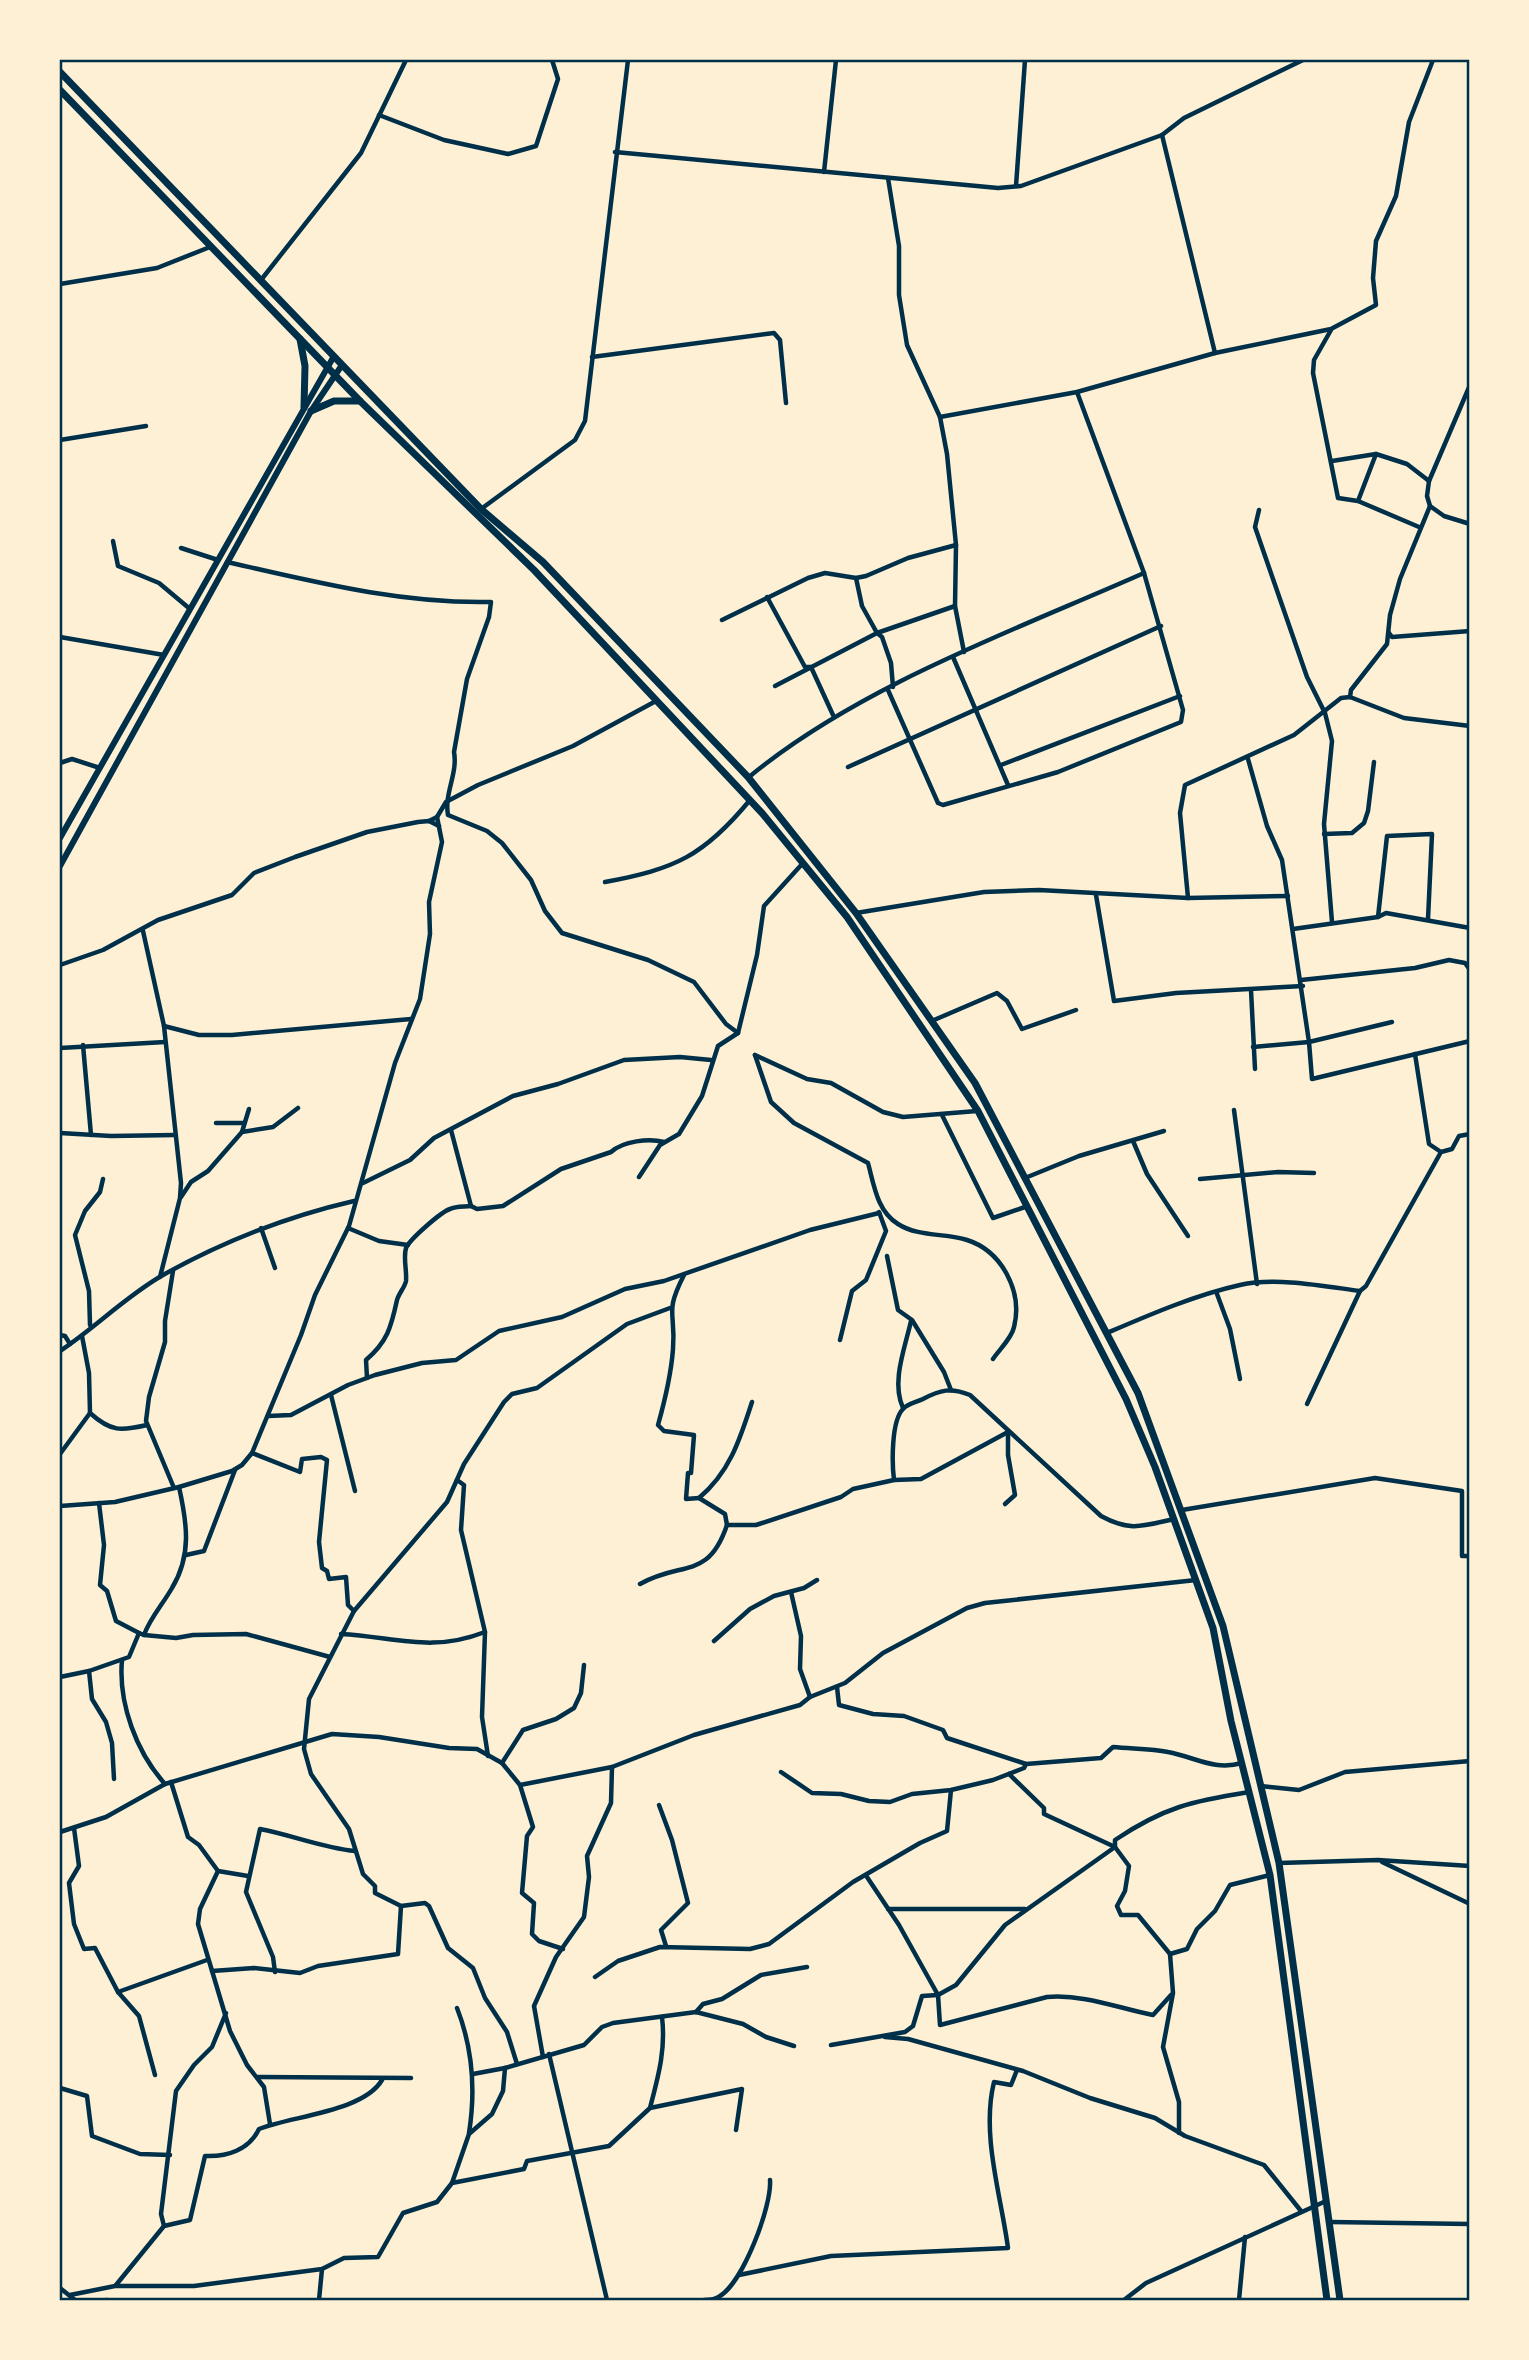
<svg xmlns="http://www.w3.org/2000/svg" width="1529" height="2360" viewBox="0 0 1529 2360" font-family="Literata,serif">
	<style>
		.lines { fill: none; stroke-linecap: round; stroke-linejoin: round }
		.minor { stroke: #003049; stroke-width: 4.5 }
		.secondary { stroke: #003049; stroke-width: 6 }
		.primary { stroke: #003049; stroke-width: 7 }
		.neatline { fill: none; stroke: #003049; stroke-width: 2.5 }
	</style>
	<rect width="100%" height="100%" fill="#fdf0d5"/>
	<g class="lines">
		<g class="minor">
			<path d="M379,115L444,140L508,154L536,146L558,79L552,60"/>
			<path d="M1162,135L1215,353"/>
			<path d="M615,152L998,188L1021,186L1162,135L1184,118L1303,60"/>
			<path d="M824,172L836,60"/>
			<path d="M888,178L899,246V295L907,345L940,417L947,454L956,545L955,606L964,652"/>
			<path d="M1016,186L1025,60"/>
			<path d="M261,280L361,153L406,60"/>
			<path d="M60,284L157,268L210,247"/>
			<path d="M1331,330L1314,360L1313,373L1338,498L1358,501L1376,454L1407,464L1429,481L1470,385"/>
			<path d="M592,357L774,333L780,340L786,403"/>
			<path d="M940,417L1077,392L1215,353L1331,329L1376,305L1373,278L1376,241L1396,196L1409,122L1433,60"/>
			<path d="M60,440L146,426"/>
			<path d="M1332,461L1376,454"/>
			<path d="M1358,501L1419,527"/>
			<path d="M1430,506L1444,516L1470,524"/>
			<path d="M481,509L575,440L585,421L628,60"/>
			<path d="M1259,510L1255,527L1307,677L1325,713L1332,741L1324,824L1332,922"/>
			<path d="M113,541L118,566L159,583L190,609"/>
			<path d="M181,548L218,560"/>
			<path d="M227,562C315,582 401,604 491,602L489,617L467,679L454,752C458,774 444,793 448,815L487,831L502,843L531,880L545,911L562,933L648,960L694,982L726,1024L738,1033"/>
			<path d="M856,578L862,606L877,633L882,637L891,663L893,687"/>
			<path d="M767,597L805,667H811L833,715"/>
			<path d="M722,620L808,578L825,573L856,578L866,576L908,558L956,545"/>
			<path d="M1389,633L1392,637L1470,631"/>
			<path d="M60,637L164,655"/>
			<path d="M953,657L1008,785"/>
			<path d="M775,686L877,633L955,606"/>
			<path d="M888,690L938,803L943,805L1058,772L1181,722L1183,710L1144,573L1077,392"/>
			<path d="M1350,697L1351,690L1387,644L1390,615L1400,579L1430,506L1427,496L1429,481"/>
			<path d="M1248,759L1267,826L1282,860L1309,1042L1253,1047"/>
			<path d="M60,763L72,759L100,768"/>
			<path d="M1001,765L1180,696"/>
			<path d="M848,767L1161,626"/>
			<path d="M749,777C859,686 1013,631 1144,573"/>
			<path d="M429,821L437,817L446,802L478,785L573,746L656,701"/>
			<path d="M1324,834L1352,833L1364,823L1368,811L1374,762"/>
			<path d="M605,882C675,869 704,856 750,800"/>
			<path d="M1096,895L1114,1001L1176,993L1303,986"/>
			<path d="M1188,898L1180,813L1185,785L1294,735L1341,698L1350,697L1404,718L1470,726"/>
			<path d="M856,913L984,892L1039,890L1188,898L1288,896"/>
			<path d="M1378,917L1387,836L1432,834L1428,919"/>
			<path d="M1293,929L1378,917L1386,913L1470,928"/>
			<path d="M143,931L164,1026L181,1183L180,1198L160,1277"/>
			<path d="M60,965L103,950L158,920L232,895L254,873L295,857L367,832L418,822L429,821L439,826"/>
			<path d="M1301,980L1415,968L1449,960L1465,963L1470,970"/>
			<path d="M1251,990L1255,1069"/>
			<path d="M934,1020L997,993L1007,1001L1022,1029L1076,1010"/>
			<path d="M1392,1022L1309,1042L1312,1079L1470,1041"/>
			<path d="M164,1026L199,1035H232L411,1019"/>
			<path d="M83,1045L91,1135"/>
			<path d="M60,1048L165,1042"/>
			<path d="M1415,1054L1429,1144L1441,1152"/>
			<path d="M755,1055L771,1102L794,1123L868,1163C874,1185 877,1211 898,1224C918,1237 946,1233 967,1240C1002,1251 1023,1292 1014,1327C1012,1338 999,1350 993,1359"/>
			<path d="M755,1055L807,1079L831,1083L883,1112L903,1117L977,1111"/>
			<path d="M1234,1110L1257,1284"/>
			<path d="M942,1115L993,1218L1025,1207"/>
			<path d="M216,1123H244"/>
			<path d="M451,1130L471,1206L477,1209L503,1206L561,1169L611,1152C623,1141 649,1138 664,1142"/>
			<path d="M242,1132L249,1109"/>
			<path d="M60,1133L111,1136L175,1135"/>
			<path d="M1133,1141L1147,1174L1188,1236"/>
			<path d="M639,1177L660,1145L679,1134L702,1096L718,1046L738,1033L757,955L764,906L803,863"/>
			<path d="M1025,1178L1079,1156L1164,1131"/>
			<path d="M1200,1179L1278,1172L1314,1173"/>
			<path d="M363,1183L410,1160L434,1138L513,1096L558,1084L624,1060L680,1057L711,1060"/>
			<path d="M181,1197L191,1182L208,1171L242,1132L273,1127L298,1108"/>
			<path d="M261,1228L275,1268"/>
			<path d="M348,1228L379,1241L408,1245"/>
			<path d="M887,1256L898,1310L912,1320L944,1372L951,1390"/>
			<path d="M173,1271L165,1321V1342L149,1397L146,1421L174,1488"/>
			<path d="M684,1275C664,1314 676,1311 673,1349C671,1376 665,1400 658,1425L664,1431L694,1435L691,1473H688L686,1499L699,1498"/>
			<path d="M1217,1294L1230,1329L1240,1379"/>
			<path d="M90,1325L89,1291L75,1235L85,1211L100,1192L103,1179"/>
			<path d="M1107,1333C1149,1315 1195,1295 1240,1285C1277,1277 1323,1286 1360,1291L1366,1286L1441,1152L1452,1149L1459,1136L1470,1134"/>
			<path d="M60,1335L65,1336L70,1344"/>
			<path d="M82,1336L89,1373L90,1413C111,1432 121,1431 147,1425"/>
			<path d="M840,1340L852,1291L866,1280L886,1231L879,1212"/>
			<path d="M60,1351C95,1328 126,1296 163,1275C222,1242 289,1216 354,1201"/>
			<path d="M367,1378L366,1360C387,1342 391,1328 397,1300C399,1293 405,1287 406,1281C407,1270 403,1258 406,1248C410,1239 441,1212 450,1209C456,1206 465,1207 471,1206"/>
			<path d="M331,1395L355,1491"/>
			<path d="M1307,1404L1360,1291"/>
			<path d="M903,1408C891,1382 905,1348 911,1321"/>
			<path d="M268,1416L291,1415L348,1385L375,1375L422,1363L456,1360L499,1331L562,1317L625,1289L664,1281L810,1230L879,1213"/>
			<path d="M252,1453L300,1472L302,1459L321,1457L327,1460L319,1542L322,1568L327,1571L329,1579L346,1577L348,1605L354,1611"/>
			<path d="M60,1454L90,1413"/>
			<path d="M457,1480L464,1485L461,1530L485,1632L482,1717L488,1756"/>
			<path d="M894,1480C892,1464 891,1421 903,1409C907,1404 917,1402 923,1399C940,1390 951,1387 970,1395L1101,1516C1130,1532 1143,1526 1174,1519"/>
			<path d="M99,1503L104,1545L100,1585L107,1591L116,1621L139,1633"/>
			<path d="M1005,1504L1015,1495L1008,1455V1433"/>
			<path d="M60,1506L115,1502L179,1487L232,1471L242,1465L252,1453L301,1335L315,1295L349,1226L395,1063L420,999L430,934L429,902L442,842L437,817"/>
			<path d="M1182,1510L1375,1478L1462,1491V1556H1470"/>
			<path d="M727,1525L725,1514L699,1498C730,1472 740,1439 752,1402"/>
			<path d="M186,1555L204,1551L235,1470"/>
			<path d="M640,1584C682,1560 708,1581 727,1525H756L841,1497L853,1489L894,1480L921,1479L1008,1432"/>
			<path d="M791,1592L801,1636L800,1669L810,1697"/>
			<path d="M341,1634C396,1637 431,1653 485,1632"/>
			<path d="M144,1635L176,1638L193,1635L246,1634L330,1657"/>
			<path d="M714,1641L750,1609L774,1596L804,1588L817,1580"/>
			<path d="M122,1660C118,1704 137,1753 165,1784"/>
			<path d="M89,1671L92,1699L106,1722L112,1743L114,1779"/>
			<path d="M60,1677L89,1671L129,1657L139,1633L144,1635C150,1618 163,1604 172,1588C192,1555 187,1523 179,1487"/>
			<path d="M837,1687L839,1705L873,1714L904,1716L943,1730L947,1738L1026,1764L1101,1758L1113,1747C1131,1749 1151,1748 1168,1752C1195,1757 1214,1771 1242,1763"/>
			<path d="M502,1763L523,1730L556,1719L574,1708L581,1693L584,1665"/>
			<path d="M781,1772L812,1793L841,1794L869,1801L890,1802L912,1794L951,1790L993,1780L1024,1768L1026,1764"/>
			<path d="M1009,1774L1044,1808V1814L1115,1847L1129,1866L1125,1891L1117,1906L1121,1915H1138L1170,1954L1173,1993L1163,2047L1179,2102V2133"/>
			<path d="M171,1782L188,1837L199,1845L218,1871L248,1876"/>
			<path d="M520,1785L533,1827L527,1836L522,1893L534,1903L532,1934L539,1941L563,1949"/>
			<path d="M1261,1786L1299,1790L1345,1772L1470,1761"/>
			<path d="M659,1805L672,1840L688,1903L661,1930L666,1946"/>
			<path d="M74,1828L79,1866L69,1883L74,1924L84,1949L95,1948L118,1992L139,2016L155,2075"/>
			<path d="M60,1832L106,1817L165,1784L332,1734L379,1737L449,1748L477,1749L502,1763L520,1785L612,1767L694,1735L800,1705L810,1697L845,1683L883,1653L967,1608L985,1603L1196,1580"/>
			<path d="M1382,1862L1470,1904"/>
			<path d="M1279,1863L1378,1860L1470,1866"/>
			<path d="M218,1871L200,1909L198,1924L230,2031L247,2065L264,2087L270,2124"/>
			<path d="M867,1877L899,1925L938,1995L940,2025L1047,1997C1084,1994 1118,2008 1153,2015L1171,1995"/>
			<path d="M888,1909H1025"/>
			<path d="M1170,1954L1187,1949L1197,1929L1215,1911L1230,1885L1270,1875"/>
			<path d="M212,1971L254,1968L300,1973L318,1966L398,1954L401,1906"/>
			<path d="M275,1972L273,1957L246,1892L260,1829C292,1835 323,1848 355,1851"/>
			<path d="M595,1977L618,1961L660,1947L750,1949L769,1944L853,1882L920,1843L947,1831L951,1790"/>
			<path d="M118,1992L207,1960"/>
			<path d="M457,2008C473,2049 476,2089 469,2133"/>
			<path d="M696,2012L703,2004L722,1999L761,1975L807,1967"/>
			<path d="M885,2037L908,2039L1023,2071L1090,2098L1155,2118L1185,2136L1264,2165L1301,2211"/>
			<path d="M831,2045L905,2032L913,2026L922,1996L938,1995L956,1985L1005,1925L1115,1847V1840C1164,1807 1193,1801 1249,1792"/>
			<path d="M549,2054L607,2300"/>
			<path d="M543,2057L534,2006L556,1957L584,1917L589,1877L587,1856L611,1803L612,1767"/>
			<path d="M517,2064L507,2032L485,1998L473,1968L448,1948L429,1906L425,1903L401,1906L375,1893V1886L363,1874L349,1829L311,1774L304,1749L309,1699L354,1611L447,1502L464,1464L504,1402L512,1394L537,1388L627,1324L670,1308"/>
			<path d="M473,2074L505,2068"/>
			<path d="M258,2077L411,2078"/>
			<path d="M60,2088L87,2096L92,2136L140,2154L170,2155"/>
			<path d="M650,2108C658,2077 666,2050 662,2017"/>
			<path d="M452,2183L469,2134L492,2114L503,2091L505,2068L584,2045L602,2027L613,2023L696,2012L743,2024L766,2037L794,2046"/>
			<path d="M1330,2222L1470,2224"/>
			<path d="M164,2226L190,2220L205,2156C227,2157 249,2150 259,2129C291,2116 363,2112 382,2080"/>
			<path d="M739,2275L831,2256L1008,2248C1001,2195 981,2135 994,2082L1011,2085L1017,2070"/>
			<path d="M116,2285L164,2226L161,2214L176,2091L194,2065L212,2047L226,2013"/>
			<path d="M60,2288L75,2300"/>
			<path d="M70,2295L115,2286H194L322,2269L344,2258L378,2257L403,2213L437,2202L452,2183L524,2169L527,2161L609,2146L650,2108L742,2089L736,2130"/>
			<path d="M106,2300H107"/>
			<path d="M319,2300L322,2269"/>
			<path d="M704,2300C709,2300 716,2299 720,2296C743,2282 772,2206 770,2180"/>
			<path d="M1124,2300L1146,2283L1326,2201"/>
			<path d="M1239,2300L1245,2237"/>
		</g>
		<g class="secondary">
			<path d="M60,838L334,356"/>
			<path d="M60,866L311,411L342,365"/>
		</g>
		<g class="primary">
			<path d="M60,72L481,509L543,562L748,777L856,913L975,1083L1138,1393L1223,1626L1279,1863L1340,2300"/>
			<path d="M60,90L360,401L534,570L762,813L847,917L978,1111L1126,1399L1155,1467L1213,1628L1231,1721L1270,1875L1327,2300"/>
			<path d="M300,339L305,366L304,407"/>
			<path d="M311,411L334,401H360"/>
		</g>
	</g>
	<rect width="1529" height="2360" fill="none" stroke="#fdf0d5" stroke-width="122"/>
	<rect x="61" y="61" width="1407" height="2238" class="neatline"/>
</svg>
